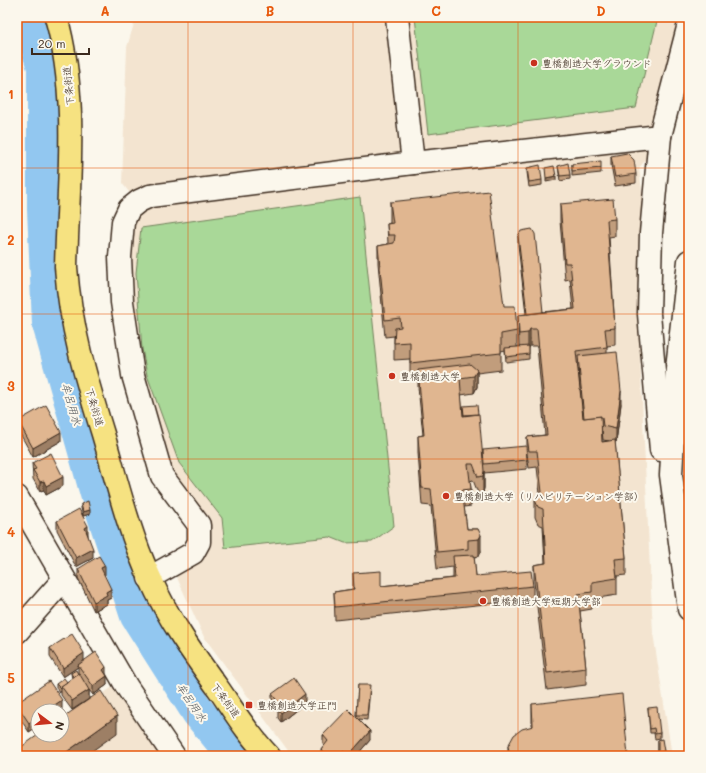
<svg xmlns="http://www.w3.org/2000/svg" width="706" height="773" viewBox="0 0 706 773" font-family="Mali,'Klee One',sans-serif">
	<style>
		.built { fill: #f3e4d0 }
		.green { fill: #a9d898; stroke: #72815b }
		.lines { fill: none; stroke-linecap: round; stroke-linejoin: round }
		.river { stroke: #92c7f0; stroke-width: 34 }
		.minor-casing { stroke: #3b2a1e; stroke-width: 25 }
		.major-casing { stroke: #3b2a1e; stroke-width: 25 }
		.minor { stroke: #fbf7ec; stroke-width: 22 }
		.major { stroke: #f6e281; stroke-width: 22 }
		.wall { fill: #c19d7c; stroke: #3b2a1e; fill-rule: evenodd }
		.shaded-wall { fill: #9d7f65; stroke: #3b2a1e }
		.building { fill: #e0b690; stroke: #3b2a1e }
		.grid { fill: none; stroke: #e8590c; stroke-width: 1; stroke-opacity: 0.55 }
		.poi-dot { fill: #c8321e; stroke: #fbf7ec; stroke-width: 1.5 }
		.labels { text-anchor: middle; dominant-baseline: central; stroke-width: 4; stroke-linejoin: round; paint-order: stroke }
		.poi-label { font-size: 10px; fill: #3b2a1e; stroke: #fbf7ec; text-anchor: start }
		.street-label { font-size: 10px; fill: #3b2a1e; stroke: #fbf7ec }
		.water-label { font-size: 11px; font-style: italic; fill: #55595d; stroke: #fbf7ec }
		.neatline { fill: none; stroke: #e8590c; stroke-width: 1.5 }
		.grid-label { font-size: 13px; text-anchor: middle; font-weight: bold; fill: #e8590c }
	</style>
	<rect width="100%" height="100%" fill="#fbf7ec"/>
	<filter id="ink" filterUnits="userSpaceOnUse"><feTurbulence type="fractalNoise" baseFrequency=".025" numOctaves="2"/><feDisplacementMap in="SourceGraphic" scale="8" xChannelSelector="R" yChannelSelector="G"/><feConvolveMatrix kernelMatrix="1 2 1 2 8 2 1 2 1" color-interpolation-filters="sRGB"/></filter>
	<g filter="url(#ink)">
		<g class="built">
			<path d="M136,17H684L656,147L639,168L642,191L644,250L640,357L653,633L672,756H292L204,637L174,571L204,548L167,470L145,395L129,274L132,196L122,183L127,47Z"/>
			<path d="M114,686L164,756H17V754L62,735V722Z"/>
		</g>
		<g class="green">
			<path d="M415,17H658L636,108L428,134Z"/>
			<path d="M360,197L394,526L372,542L345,543L330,537L225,548L222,518L179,463L147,375L142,349L136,273L141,228Z"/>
		</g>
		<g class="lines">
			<path class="river" d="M28,17L44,67V209L49,324L97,494L137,616L198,712L234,756"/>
			<defs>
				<g id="minor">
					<path d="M660,136L651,233L649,314L661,450"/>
					<path d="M413,163L660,136L689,24"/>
					<path d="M689,261L677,368L671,475L689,609"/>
					<path d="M17,497L127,687L174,756"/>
					<path d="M149,578L193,553L199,542V525L162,476L133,375L122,302L120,257L123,222L129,209L139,201L150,196L413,163L397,17"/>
					<path d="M17,632L64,579"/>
				</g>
				<path id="major" d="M56,17C79,97 68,184 66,267C70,325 86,379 103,434C117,482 129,533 150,578C168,619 194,655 220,691C235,713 250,737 269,756"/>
			</defs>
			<use href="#minor" class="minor-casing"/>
			<use href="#major" class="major-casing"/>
			<use href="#minor" class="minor"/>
			<use href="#major" class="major"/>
		</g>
		<g class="wall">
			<path d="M611,156L636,174V183L615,186L611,165Z"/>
			<path d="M572,164L601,168V173L572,176Z"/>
			<path d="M558,166L570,175V179L560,181Z"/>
			<path d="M527,168L542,180V185L529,187L527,172Z"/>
			<path d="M390,202L504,306L517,331V347H519L518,315L526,314L518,245V236L543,312L573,309L570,279L565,280L560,221V204L615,219V236L609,237L615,328V345L607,346V353L621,404L616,442H615L626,558V575L617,576V595L592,599V609L580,611L586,668V685L547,690L534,582V565L545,563L543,526L538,524L535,517V500L540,494L537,467L529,468L527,454V437L545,435L537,346H530L529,347V359L506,362L505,350L501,351V370L477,373V387L474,393L461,395L463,416H464L463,406L483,452L527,460V469L484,473V488L483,493H478L473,480L470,481L471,489V506L464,507L467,529H478L481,552L479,556L474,557L476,576L533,586V599L335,620L334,592L353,589V573L381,586L453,578V567L437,569L431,506L422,505L418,453V436L423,435L418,387V379L410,380V359L394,360V336L385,337L378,263V246L388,244L387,224L390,223ZM577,368H578L583,418ZM602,431L603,440L609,441L602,442Z"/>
			<path d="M18,421L61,441L33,457L18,430Z"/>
			<path d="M32,463L63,486L46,495L44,490L40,491L33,479Z"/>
			<path d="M81,504L90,514L83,516L81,508Z"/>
			<path d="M57,521L88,535L93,558L76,567L57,530Z"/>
			<path d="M78,569L105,575H104L111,598L107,600V604L94,611L78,578Z"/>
			<path d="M50,648L84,660L106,674L107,685L93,695L89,690V699L72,710L61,695V692L60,693L56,688V684L67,682L72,679L71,673L78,674V667L63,677L50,657Z"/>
			<path d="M358,685L370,689L367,720L359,719L370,740L356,756H321V750L324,746L323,744V735L356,717Z"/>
			<path d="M272,694L305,703L281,722L278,718V711L272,703Z"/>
			<path d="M17,703L62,709L38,711V726L29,732L17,714Z"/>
			<path d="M532,704L628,756H508V746L532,726Z"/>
			<path d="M648,708L660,733V738L655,739L654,733H650Z"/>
			<path d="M658,740L664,751V756H658Z"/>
		</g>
		<g class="shaded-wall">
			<path d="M556,176V180L546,182V178Z"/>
			<path d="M530,329V346L528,350V333Z"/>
			<path d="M477,370V387L474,393V376Z"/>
			<path d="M621,391V404L616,442V429Z"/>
			<path d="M61,432V441L33,457V448Z"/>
			<path d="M484,471V488L483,493V476Z"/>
			<path d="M63,477V486L46,495V486Z"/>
			<path d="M44,481V490L40,491V482Z"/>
			<path d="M90,510V514L83,516V512Z"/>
			<path d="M88,526V535L85,528Z"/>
			<path d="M481,535V552L479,556V539Z"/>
			<path d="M93,549V558L76,567V558Z"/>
			<path d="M105,566V575L101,577V568Z"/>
			<path d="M111,589V598L107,600V604L94,611V602L106,592Z"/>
			<path d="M84,653V662L78,665V667L63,677V668Z"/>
			<path d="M106,667V676L103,670Z"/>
			<path d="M107,676V685L93,695V686Z"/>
			<path d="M61,687V692L60,693V688Z"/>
			<path d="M89,690V699L72,710V701Z"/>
			<path d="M305,694V703L281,722V713Z"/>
			<path d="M62,700V709L59,711H46Z"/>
			<path d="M117,716V733L85,756H61Z"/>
			<path d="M38,717V726L29,732V723Z"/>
			<path d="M370,731V740L356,756H348Z"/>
			<path d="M343,751V756H338Z"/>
		</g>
		<g class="building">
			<path d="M627,153L634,160L636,174L615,177L611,156Z"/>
			<path d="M601,161V168L572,171V164Z"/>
			<path d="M568,163L570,175L560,176L558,166Z"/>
			<path d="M540,165L542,180L529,182L527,168Z"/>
			<path d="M554,166L556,176L546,178L545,168Z"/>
			<path d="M489,191L504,306H515L517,331L501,334V353L410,363V342L394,343L395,328L401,327L400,318L385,320L378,246L394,243L395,235H388L387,224L393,223L390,202Z"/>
			<path d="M613,199L615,219L607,220L615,328L605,329L607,347L576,351L583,418L601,416L602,442L615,440L626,558L615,559L617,578L592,582V592L578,594L586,668L547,673L534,565L546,563L543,509L538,507L535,500L542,492L537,451H529L527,437L547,435L537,329H530L528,333L519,334L518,315L575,309L570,263H565L560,204Z"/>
			<path d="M532,229L535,234L543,312L527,314L518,236L521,231Z"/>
			<path d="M529,346V354L506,357L505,348Z"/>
			<path d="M617,352L621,391L616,429L603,426L602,418H601V416L584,418L578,356Z"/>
			<path d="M470,364L477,370L474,376L460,378L463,416L479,414L484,471L483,476L478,477L473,464H468L471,489L462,490L467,529H478L481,535L479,539L468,540V549L437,552L431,489L422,488L418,436L424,435L418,370Z"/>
			<path d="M46,405L61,432L33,448L18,421Z"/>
			<path d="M477,405L478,414L464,415L463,406Z"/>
			<path d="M526,446L527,460L484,464L483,450Z"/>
			<path d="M51,453L63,477L46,486L44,481L40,482L33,470L36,469L32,463Z"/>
			<path d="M88,501L90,510L83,512L81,504Z"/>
			<path d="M79,509L88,526L85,528L93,549L76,558L57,521Z"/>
			<path d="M474,555L476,576L531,571L533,586L335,607L334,592L354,589L353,573L381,571V586L455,578L453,556Z"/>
			<path d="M99,556L105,566L101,568L111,589L106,592L107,595L94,602L78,569Z"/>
			<path d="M72,634L84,653L63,668L50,648Z"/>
			<path d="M96,652L106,667L103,670L107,676L93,686L78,665Z"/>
			<path d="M76,670L78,674L73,677L71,673Z"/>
			<path d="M79,673L89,690L72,701L61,686Z"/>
			<path d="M64,678L67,682L61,686L62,687L60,688L56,684Z"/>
			<path d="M294,678L305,694L281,713L278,709L281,706L272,694Z"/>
			<path d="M49,681L62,700L46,711H38V717L29,723L17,705V703Z"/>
			<path d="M358,685H370L367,715H356Z"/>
			<path d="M101,691L117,716L61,756H17V750L38,735H62V718Z"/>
			<path d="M622,694L628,756H510L508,746L514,735L522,729L533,726L532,704Z"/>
			<path d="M657,707L660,733L655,734L654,728L650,729L648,708Z"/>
			<path d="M348,709L370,731L348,756L343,751L338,756H328L321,750L328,741L323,735Z"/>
			<path d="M662,739L664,751L658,753V740Z"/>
		</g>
	</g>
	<path class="grid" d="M188,17V756M353,17V756M518,17V756M17,168H689M17,314H689M17,459H689M17,605H689"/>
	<g class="poi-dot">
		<circle cx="534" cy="63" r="4"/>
		<circle cx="392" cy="376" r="4"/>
		<circle cx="446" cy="496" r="4"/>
		<circle cx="483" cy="601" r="4"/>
		<rect x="245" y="701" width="8" height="8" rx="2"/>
	</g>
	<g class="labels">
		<g class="poi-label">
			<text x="542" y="63">豊橋創造大学グラウンド</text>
			<text x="400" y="376">豊橋創造大学</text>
			<text x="454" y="496">豊橋創造大学（リハビリテーション学部）</text>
			<text x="491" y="601">豊橋創造大学短期大学部</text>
			<text x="257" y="705">豊橋創造大学正門</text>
		</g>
		<g class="street-label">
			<text transform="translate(68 86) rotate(-95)">下条街道</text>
			<text transform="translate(95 407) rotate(74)">下条街道</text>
			<text transform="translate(226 700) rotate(54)">下条街道</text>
		</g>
		<g class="water-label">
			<text transform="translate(72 404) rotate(74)">牟呂用水</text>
			<text transform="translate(192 702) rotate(56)">牟呂用水</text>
		</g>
	</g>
	<rect width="706" height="773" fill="none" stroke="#fbf7ec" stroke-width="44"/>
	<g transform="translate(50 723) rotate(106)"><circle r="19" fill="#fbf7ec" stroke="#aea59a"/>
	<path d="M0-3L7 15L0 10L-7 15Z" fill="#c8321e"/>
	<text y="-6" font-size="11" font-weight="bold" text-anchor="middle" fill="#3b2a1e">N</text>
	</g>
	<path d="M32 48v6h57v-6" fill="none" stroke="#3b2a1e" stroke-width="2"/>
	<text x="38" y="48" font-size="12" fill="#3b2a1e" stroke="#fbf7ec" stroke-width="3" paint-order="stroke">20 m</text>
	<rect x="22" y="22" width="662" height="729" class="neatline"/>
	<g class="grid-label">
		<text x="105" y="16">A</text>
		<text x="270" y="16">B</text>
		<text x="436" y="16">C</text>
		<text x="601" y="16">D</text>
		<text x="11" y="99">1</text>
		<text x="11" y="245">2</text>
		<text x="11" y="391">3</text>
		<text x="11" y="537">4</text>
		<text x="11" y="683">5</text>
	</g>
</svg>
